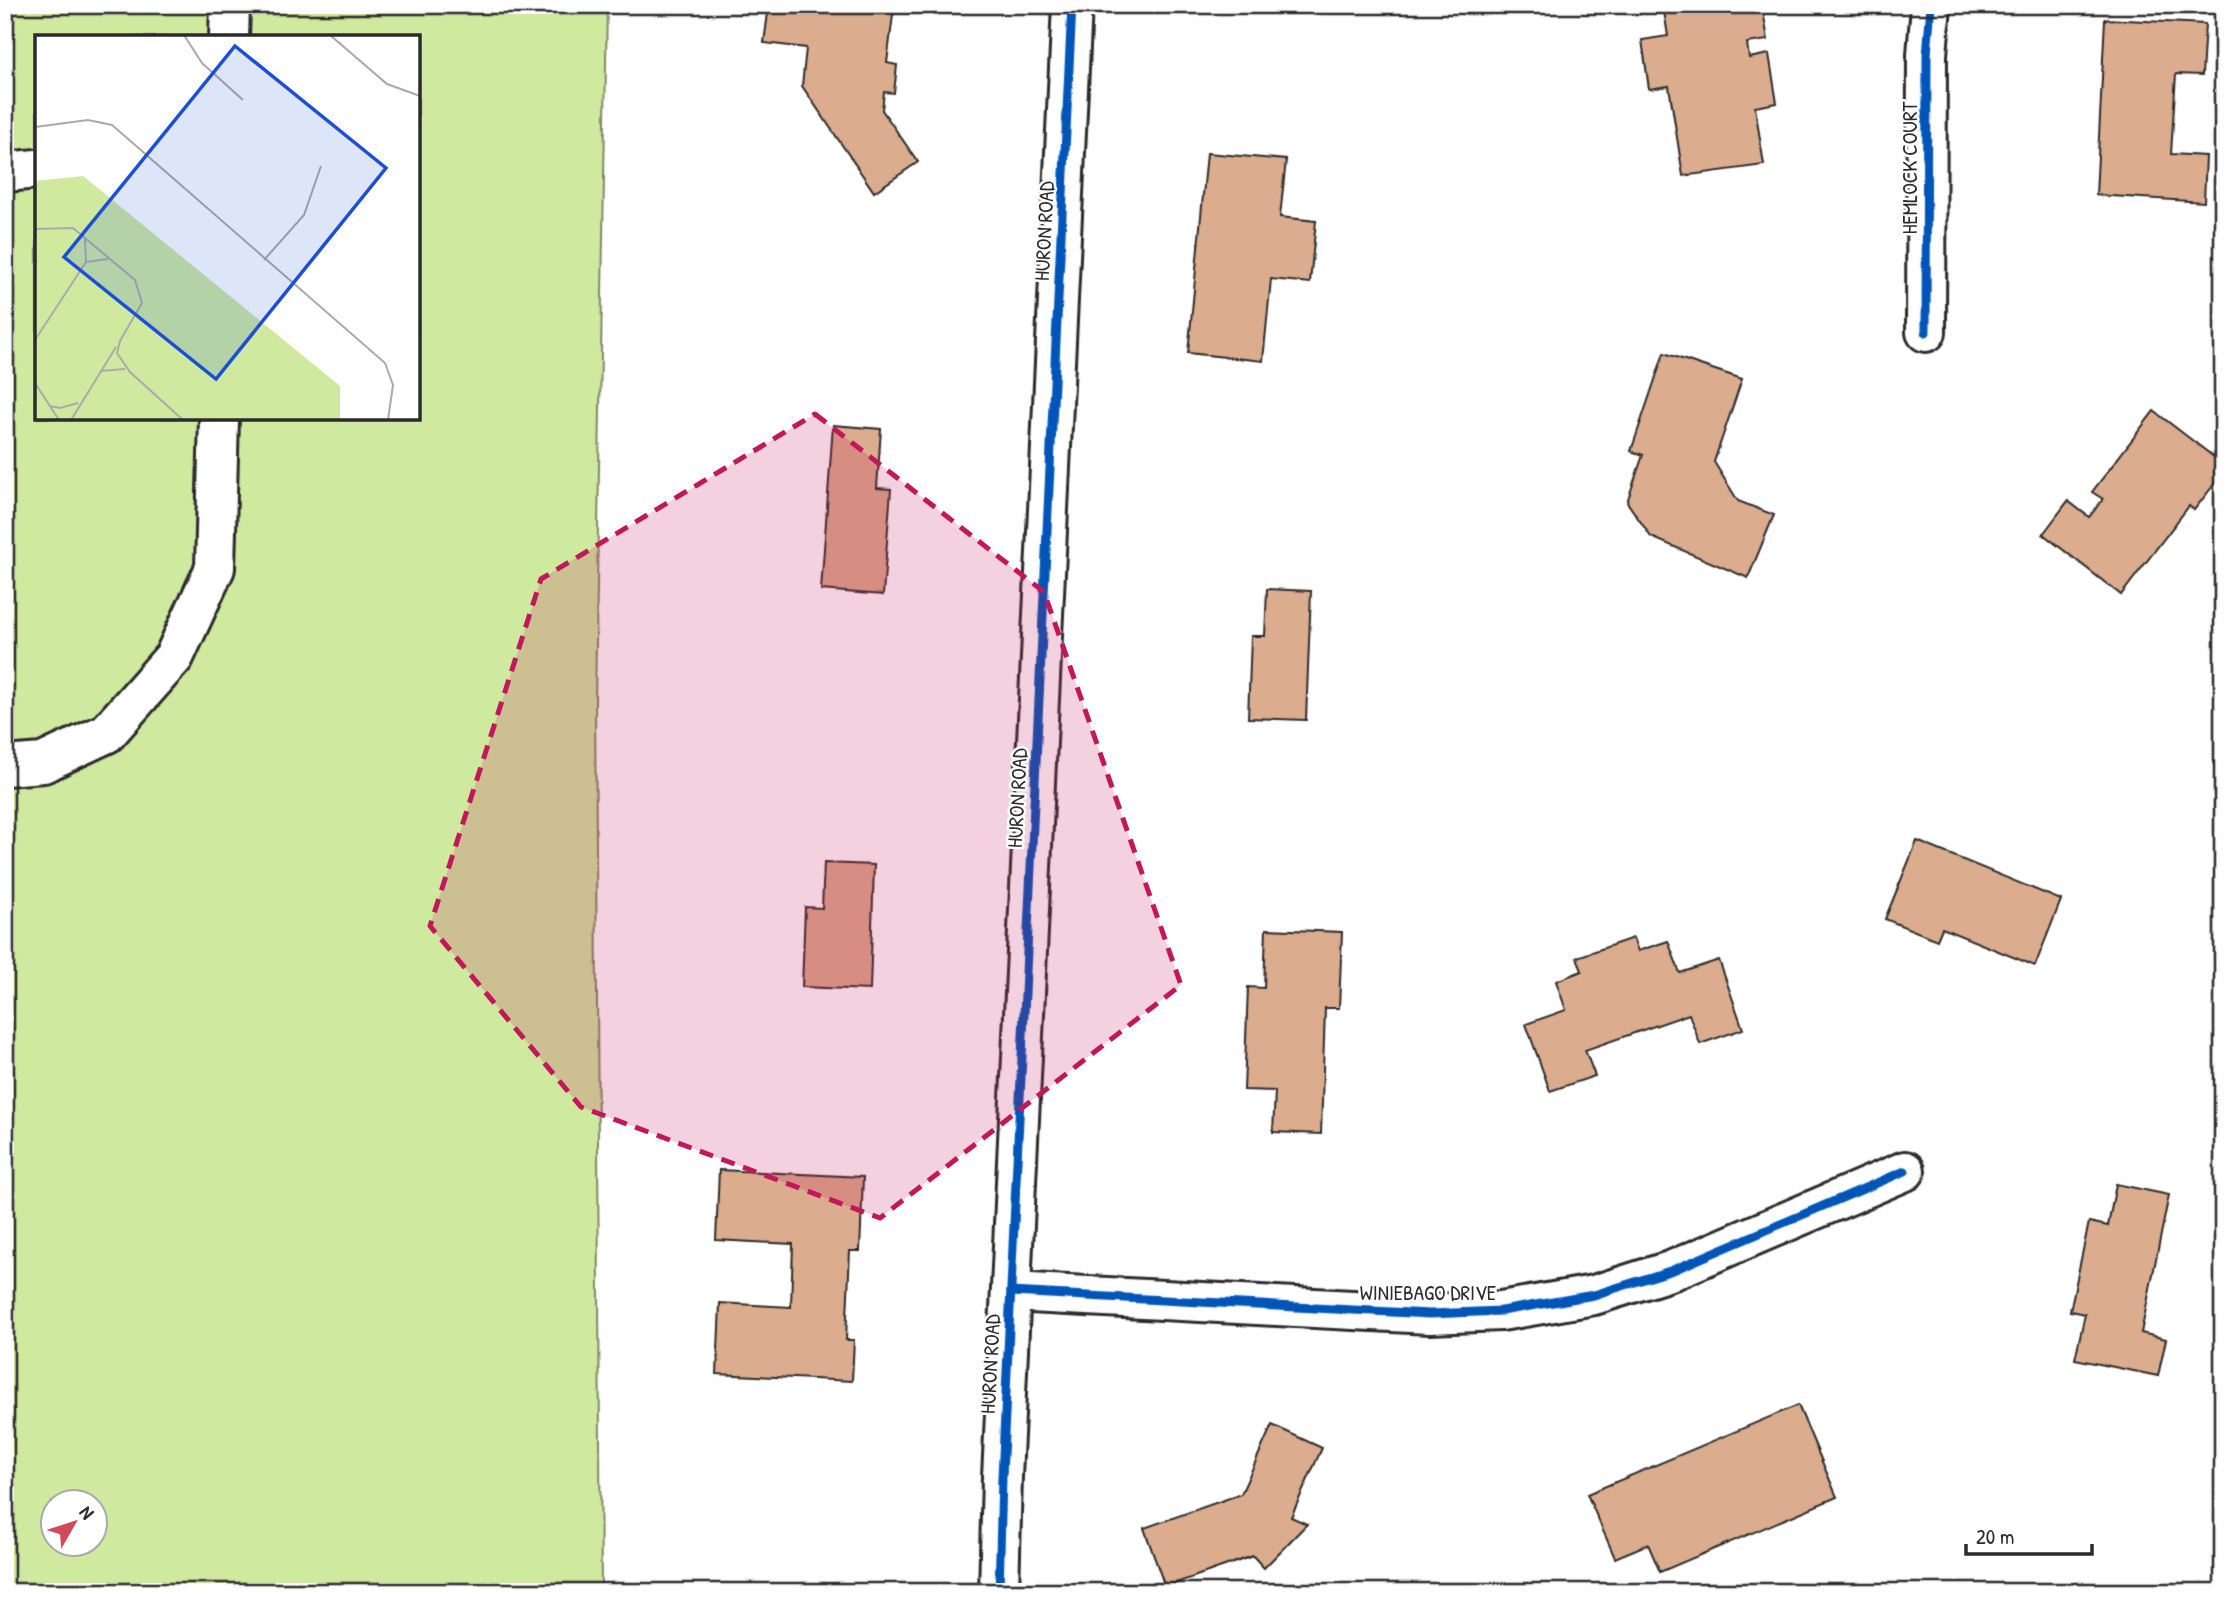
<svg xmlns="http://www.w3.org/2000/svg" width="2228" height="1597" viewBox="0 0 2228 1597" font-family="'Patrick Hand',sans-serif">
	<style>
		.green { fill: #cfe99f; stroke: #7d8a65; stroke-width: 2; fill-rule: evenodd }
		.building { fill: #dbac8d; stroke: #2b2b2b; stroke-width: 2 }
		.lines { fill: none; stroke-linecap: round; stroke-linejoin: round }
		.minor-casing { stroke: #2b2b2b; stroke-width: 44 }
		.minor { stroke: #fff; stroke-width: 38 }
		.cycleway-casing { stroke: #fff; stroke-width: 13 }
		.cycleway { stroke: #0057b8; stroke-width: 9 }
		.marked { fill: #c2185b; fill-opacity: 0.2; stroke: #c2185b; stroke-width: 5; stroke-dasharray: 14 9; stroke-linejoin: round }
		.labels { text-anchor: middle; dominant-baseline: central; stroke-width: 5; stroke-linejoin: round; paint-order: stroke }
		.street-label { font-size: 21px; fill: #2b2b2b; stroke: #fff }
		.inset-road { fill: none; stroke: #aaa; stroke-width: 2 }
		.view { fill: #1d4ed8; fill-opacity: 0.15; stroke: #1d4ed8; stroke-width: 3.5 }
		.inset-edge { fill: none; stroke: #2b2b2b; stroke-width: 3.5 }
	</style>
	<rect width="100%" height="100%" fill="#fff"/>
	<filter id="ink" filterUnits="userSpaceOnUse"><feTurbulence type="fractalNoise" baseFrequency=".0143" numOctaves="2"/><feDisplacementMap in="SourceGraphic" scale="14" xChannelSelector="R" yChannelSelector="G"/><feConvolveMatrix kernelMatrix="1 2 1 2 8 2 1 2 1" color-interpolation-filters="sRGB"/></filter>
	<g filter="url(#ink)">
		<path class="green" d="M5,5H607L595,701L601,1592H5ZM37,37H418V418H37ZM52,1502H94V1544H52Z"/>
		<g class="building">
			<path d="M769,5L894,7L887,63L897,65L894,93L884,92L882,110L918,162L874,192L802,86L806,48L764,43Z"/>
			<path d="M1663,5H1762L1768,40L1747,43L1749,58L1769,54L1777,103L1755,107L1764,165L1683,176L1669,86L1649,89L1642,40L1668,36Z"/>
			<path d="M2105,19L2205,24L2202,75L2176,74L2171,154L2206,156L2204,202L2096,195Z"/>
			<path d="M1207,153L1286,160L1280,217L1316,221L1310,283L1271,279L1263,361L1188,353Z"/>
			<path d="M1664,353L1742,379L1714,462L1738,501L1774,515L1748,578L1651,537L1627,502L1643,455L1631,451Z"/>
			<path d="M2154,411L2223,464V473L2194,510L2189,506L2121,595L2043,534L2068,501L2089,517L2103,499L2092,492Z"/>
			<path d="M833,425L881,429L877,488L891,489L883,595L821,590Z"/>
			<path d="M1267,589L1311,591L1306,720L1248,718L1251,636H1265Z"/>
			<path d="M1917,841L2061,900L2035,966L1942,928L1937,940L1885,919Z"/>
			<path d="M824,863L874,865L870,990L802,987L805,907L822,908Z"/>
			<path d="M1266,929L1342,932L1339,1008H1325L1321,1134L1273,1132L1275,1091L1244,1090L1248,987L1264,988Z"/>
			<path d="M1633,938L1638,951L1668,941L1680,973L1719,960L1743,1029L1700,1044L1689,1014L1585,1050L1595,1076L1550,1091L1526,1024L1566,1010L1556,981L1582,971L1577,957Z"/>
			<path d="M719,1170L863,1177L860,1251H850L846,1340H854L852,1381L717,1374L720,1303L791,1307L793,1244L716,1240Z"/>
			<path d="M2116,1184L2169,1195L2141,1333L2166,1339L2158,1376L2075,1359L2085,1314L2070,1311L2089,1222L2108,1226Z"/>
			<path d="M1798,1405L1837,1497L1660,1572L1648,1544L1615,1558L1587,1494Z"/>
			<path d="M1272,1425L1322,1448L1291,1517L1307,1524L1264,1568L1253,1556L1165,1587L1144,1528L1241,1494Z"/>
		</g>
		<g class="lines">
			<defs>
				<g id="minor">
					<path d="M229,37L230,5"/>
					<path d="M5,172L37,169"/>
					<path d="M1926,332L1927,55L1931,5"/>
					<path d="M5,766L43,763L107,733L174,657L215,568L219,418"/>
					<path d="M1011,1292L1430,1314L1501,1311L1594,1295L1673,1270L1905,1171"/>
					<path d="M999,1592L1002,1477L1072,5"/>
				</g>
			</defs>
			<use href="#minor" class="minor-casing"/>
			<use href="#minor" class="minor"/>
			<defs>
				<g id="cycleway">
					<path d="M1926,332L1927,55L1931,5"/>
					<path d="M1011,1292L1430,1314L1501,1311L1594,1295L1673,1270L1905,1171"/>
					<path d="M999,1592L1002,1477L1072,5"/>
				</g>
			</defs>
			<use href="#cycleway" class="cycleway-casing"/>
			<use href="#cycleway" class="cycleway"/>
		</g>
	</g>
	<path class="marked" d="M815,414L1044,592L1181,985L880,1218L581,1107L430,926L541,579Z"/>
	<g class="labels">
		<g class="street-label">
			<text transform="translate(1909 168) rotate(-90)">HEMLOCK COURT</text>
			<text transform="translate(1044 231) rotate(-87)">HURON ROAD</text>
			<text transform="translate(1017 798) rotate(-87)">HURON ROAD</text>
			<text x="1428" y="1292">WINIEBAGO DRIVE</text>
			<text transform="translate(990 1364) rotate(-87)">HURON ROAD</text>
		</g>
	</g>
	<g transform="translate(35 35)">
		<rect width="385" height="385" fill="#fff"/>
		<path d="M48,141L305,351V385H0V146Z" fill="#cfe99f"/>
		<path class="inset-road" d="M149,0L167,28L208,65M295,0L352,49L385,61M0,92L53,85L77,90L350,328L358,350L353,385M0,194L38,193L100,245L107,268L85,306L82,318L95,337L148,385M229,225L269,180L286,131M51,227L73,224M0,305L51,227L50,204M65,336L90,334M0,348L24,385M15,371L25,373L43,368M36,385L81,312"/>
		<path class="view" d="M200,11L351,133L181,344L29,222Z"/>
		<rect width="385" height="385" class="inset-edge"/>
	</g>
	<rect width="2228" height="1597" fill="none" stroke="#fff" stroke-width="28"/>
	<rect x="14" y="14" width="2200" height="1569" fill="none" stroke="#2b2b2b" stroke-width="2.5" filter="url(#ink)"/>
	<g transform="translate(74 1523) rotate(51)"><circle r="33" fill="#ffffff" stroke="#aaaaaa" stroke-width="2"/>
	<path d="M0-5L12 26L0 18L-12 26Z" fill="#d1495b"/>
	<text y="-10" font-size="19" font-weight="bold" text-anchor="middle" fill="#2b2b2b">N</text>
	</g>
	<path d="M1966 1544v10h126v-10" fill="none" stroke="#2b2b2b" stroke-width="3.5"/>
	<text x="1976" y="1544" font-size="21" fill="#2b2b2b" stroke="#ffffff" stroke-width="5" paint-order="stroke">20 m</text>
</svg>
